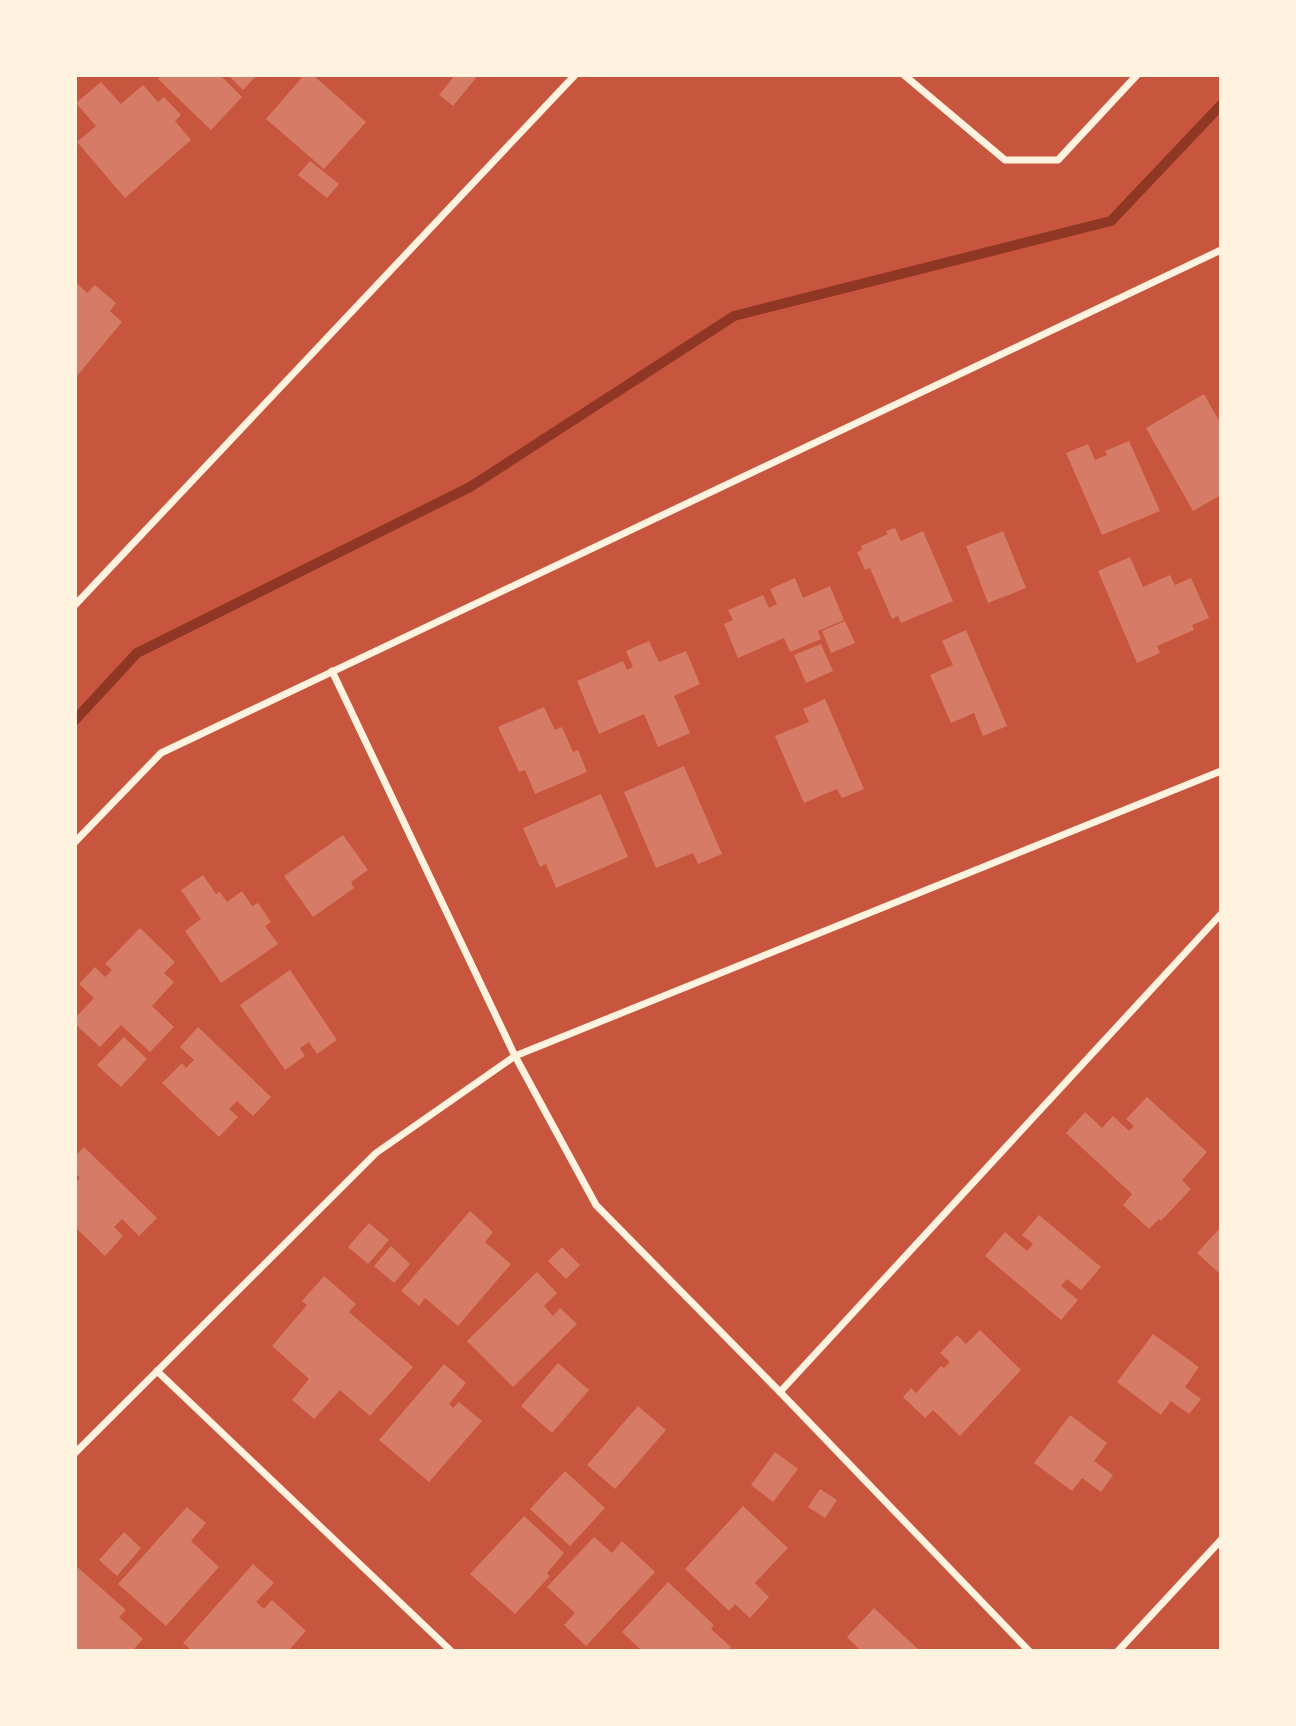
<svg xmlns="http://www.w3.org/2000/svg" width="1296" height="1726" viewBox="0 0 1296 1726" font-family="Roboto,sans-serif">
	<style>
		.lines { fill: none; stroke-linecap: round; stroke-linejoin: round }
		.stream { stroke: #8f3625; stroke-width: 10 }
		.building { fill: #d67c66 }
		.minor { stroke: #fff3e0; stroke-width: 7 }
	</style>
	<rect width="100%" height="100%" fill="#c8553d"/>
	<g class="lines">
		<path class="stream" d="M75,720L137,653L470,487L734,316L1111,221L1221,105"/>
	</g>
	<g class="building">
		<path d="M162,75H220L242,97L211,130L158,79Z"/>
		<path d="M228,75H257L243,90Z"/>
		<path d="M304,75H313L366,122L324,169L266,119Z"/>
		<path d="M455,75H472L476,78L453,106L439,95Z"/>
		<path d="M101,82L121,104L143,85L158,102L164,97L181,115L175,121L191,140L125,198L77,142L96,126L76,103Z"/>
		<path d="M310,161L339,184L327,198L298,175Z"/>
		<path d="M77,283L87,293L95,285L116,303L110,311L122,322L77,376Z"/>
		<path d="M1204,394L1221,424V495L1193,511L1146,428Z"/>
		<path d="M1129,441L1160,511L1102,535L1066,453L1088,444L1095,460L1107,455L1105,451Z"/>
		<path d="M895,528L901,541L923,531L953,601L901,623L898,616L892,619L870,568L865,570L857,552L862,550L861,546L888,534L886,531Z"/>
		<path d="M1003,531L1026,588L988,603L966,546Z"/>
		<path d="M1130,557L1143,587L1170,575L1175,585L1191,578L1209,618L1192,625L1194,630L1157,646L1160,653L1137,663L1098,571Z"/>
		<path d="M795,578L803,598L830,586L844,620L818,631L821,639L790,652L784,638L738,658L724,624L733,620L728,610L763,595L769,608L777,604L770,589Z"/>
		<path d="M845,621L855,643L831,653L822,631Z"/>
		<path d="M966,630L1007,726L983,736L974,713L951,723L930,675L953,665L942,641Z"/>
		<path d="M649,641L659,662L686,651L700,684L674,696L690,733L658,747L644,714L599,734L577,681L623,661L627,670L633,667L626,651Z"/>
		<path d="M821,644L833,671L806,683L794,655Z"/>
		<path d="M825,699L864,789L842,798L837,789L804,803L775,736L809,722L803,709Z"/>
		<path d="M544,707L555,730L562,727L573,752L578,750L587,772L535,794L525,770L519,772L498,727Z"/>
		<path d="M684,766L722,854L698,864L693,853L656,868L624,792Z"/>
		<path d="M601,794L628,857L556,888L546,864L540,867L523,828Z"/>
		<path d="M343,835L368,870L351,882L354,888L313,917L284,876Z"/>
		<path d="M203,875L216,894L220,892L227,902L242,891L252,906L258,903L271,922L265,926L278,944L221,983L185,931L201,919L181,890Z"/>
		<path d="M140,928L175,962L164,973L174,982L152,1006L174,1027L150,1052L121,1025L100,1047L75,1024V1018L94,998L79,984L95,967L105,977L112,970L105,964Z"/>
		<path d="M290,970L337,1040L317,1054L309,1042L300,1048L305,1056L285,1070L240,1005Z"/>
		<path d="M198,1027L271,1097L253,1116L237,1101L229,1109L238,1117L219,1137L162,1083L182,1063L186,1068L194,1060L180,1047Z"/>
		<path d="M124,1037L147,1059L121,1087L97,1065Z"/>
		<path d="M1147,1097L1207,1152L1182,1180L1191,1189L1161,1221L1159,1219L1149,1229L1123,1205L1132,1194L1066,1133L1085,1112L1102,1128L1113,1116L1129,1131L1134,1126L1126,1119Z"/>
		<path d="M84,1147L157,1218L139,1236L122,1219L114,1227L123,1236L105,1256L75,1227V1183L80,1178L75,1173V1156Z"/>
		<path d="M470,1211L493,1232L485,1242L511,1264L458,1326L425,1298L419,1306L401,1291Z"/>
		<path d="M1039,1215L1101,1267L1081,1290L1067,1279L1061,1286L1078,1300L1061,1320L985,1256L1005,1232L1027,1251L1033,1244L1022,1235Z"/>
		<path d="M369,1223L389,1240L368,1264L348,1247Z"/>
		<path d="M1221,1227V1275L1197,1253Z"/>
		<path d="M391,1246L410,1264L394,1283L374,1266Z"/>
		<path d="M562,1247L580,1265L566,1279L548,1261Z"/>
		<path d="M537,1272L557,1293L544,1306L553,1316L560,1308L577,1324L513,1387L467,1341Z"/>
		<path d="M324,1276L356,1304L349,1312L413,1367L370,1416L340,1390L314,1419L292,1400L309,1379L272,1346L307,1305L302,1301Z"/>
		<path d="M980,1330L1021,1370L960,1436L933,1410L925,1418L903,1397L911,1388L916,1393L941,1366L944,1368L950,1362L940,1353L957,1335L966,1344Z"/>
		<path d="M1153,1334L1199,1367L1185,1387L1201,1399L1189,1414L1171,1401L1161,1415L1117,1382Z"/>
		<path d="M558,1363L589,1390L552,1433L521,1406Z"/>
		<path d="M444,1364L466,1383L449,1404L453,1408L459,1402L482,1421L429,1482L379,1440Z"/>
		<path d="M638,1406L666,1430L615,1489L587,1465Z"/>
		<path d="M1070,1415L1107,1443L1094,1461L1113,1475L1101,1492L1082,1478L1072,1491L1034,1463Z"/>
		<path d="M775,1452L798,1469L773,1502L751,1485Z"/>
		<path d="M565,1471L605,1508L570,1546L530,1509Z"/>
		<path d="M820,1489L837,1500L825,1518L808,1507Z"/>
		<path d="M743,1506L788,1548L755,1583L769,1597L750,1618L735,1604L729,1611L685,1569Z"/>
		<path d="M187,1507L206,1523L191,1541L219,1567L166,1626L118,1584Z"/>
		<path d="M524,1516L564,1553L547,1573L550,1576L515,1614L470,1574Z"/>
		<path d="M124,1532L141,1548L117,1576L99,1560Z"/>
		<path d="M594,1537L612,1553L622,1541L655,1572L586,1646L564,1625L575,1613L547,1587Z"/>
		<path d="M253,1564L274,1583L256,1602L264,1609L272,1600L306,1631L288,1651H192L183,1643Z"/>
		<path d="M75,1565L126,1610L119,1617L143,1639L132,1651H75Z"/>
		<path d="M668,1582L714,1625L711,1629L731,1647L728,1651H642L622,1632Z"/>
		<path d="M874,1608L920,1651H861L847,1637Z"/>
	</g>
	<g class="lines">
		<g class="minor">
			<path d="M904,75L1005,160H1058L1137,75"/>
			<path d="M75,605L575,75"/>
			<path d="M332,671L515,1056L596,1205L780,1392L1029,1651"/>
			<path d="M75,842L161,753L1221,250"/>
			<path d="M157,1371L451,1651"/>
			<path d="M780,1392L1221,914"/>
			<path d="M75,1453L376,1153L515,1056L1221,771"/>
			<path d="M1118,1651L1221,1540"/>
		</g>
	</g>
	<rect width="1296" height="1726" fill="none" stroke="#fff3e0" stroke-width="154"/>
</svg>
